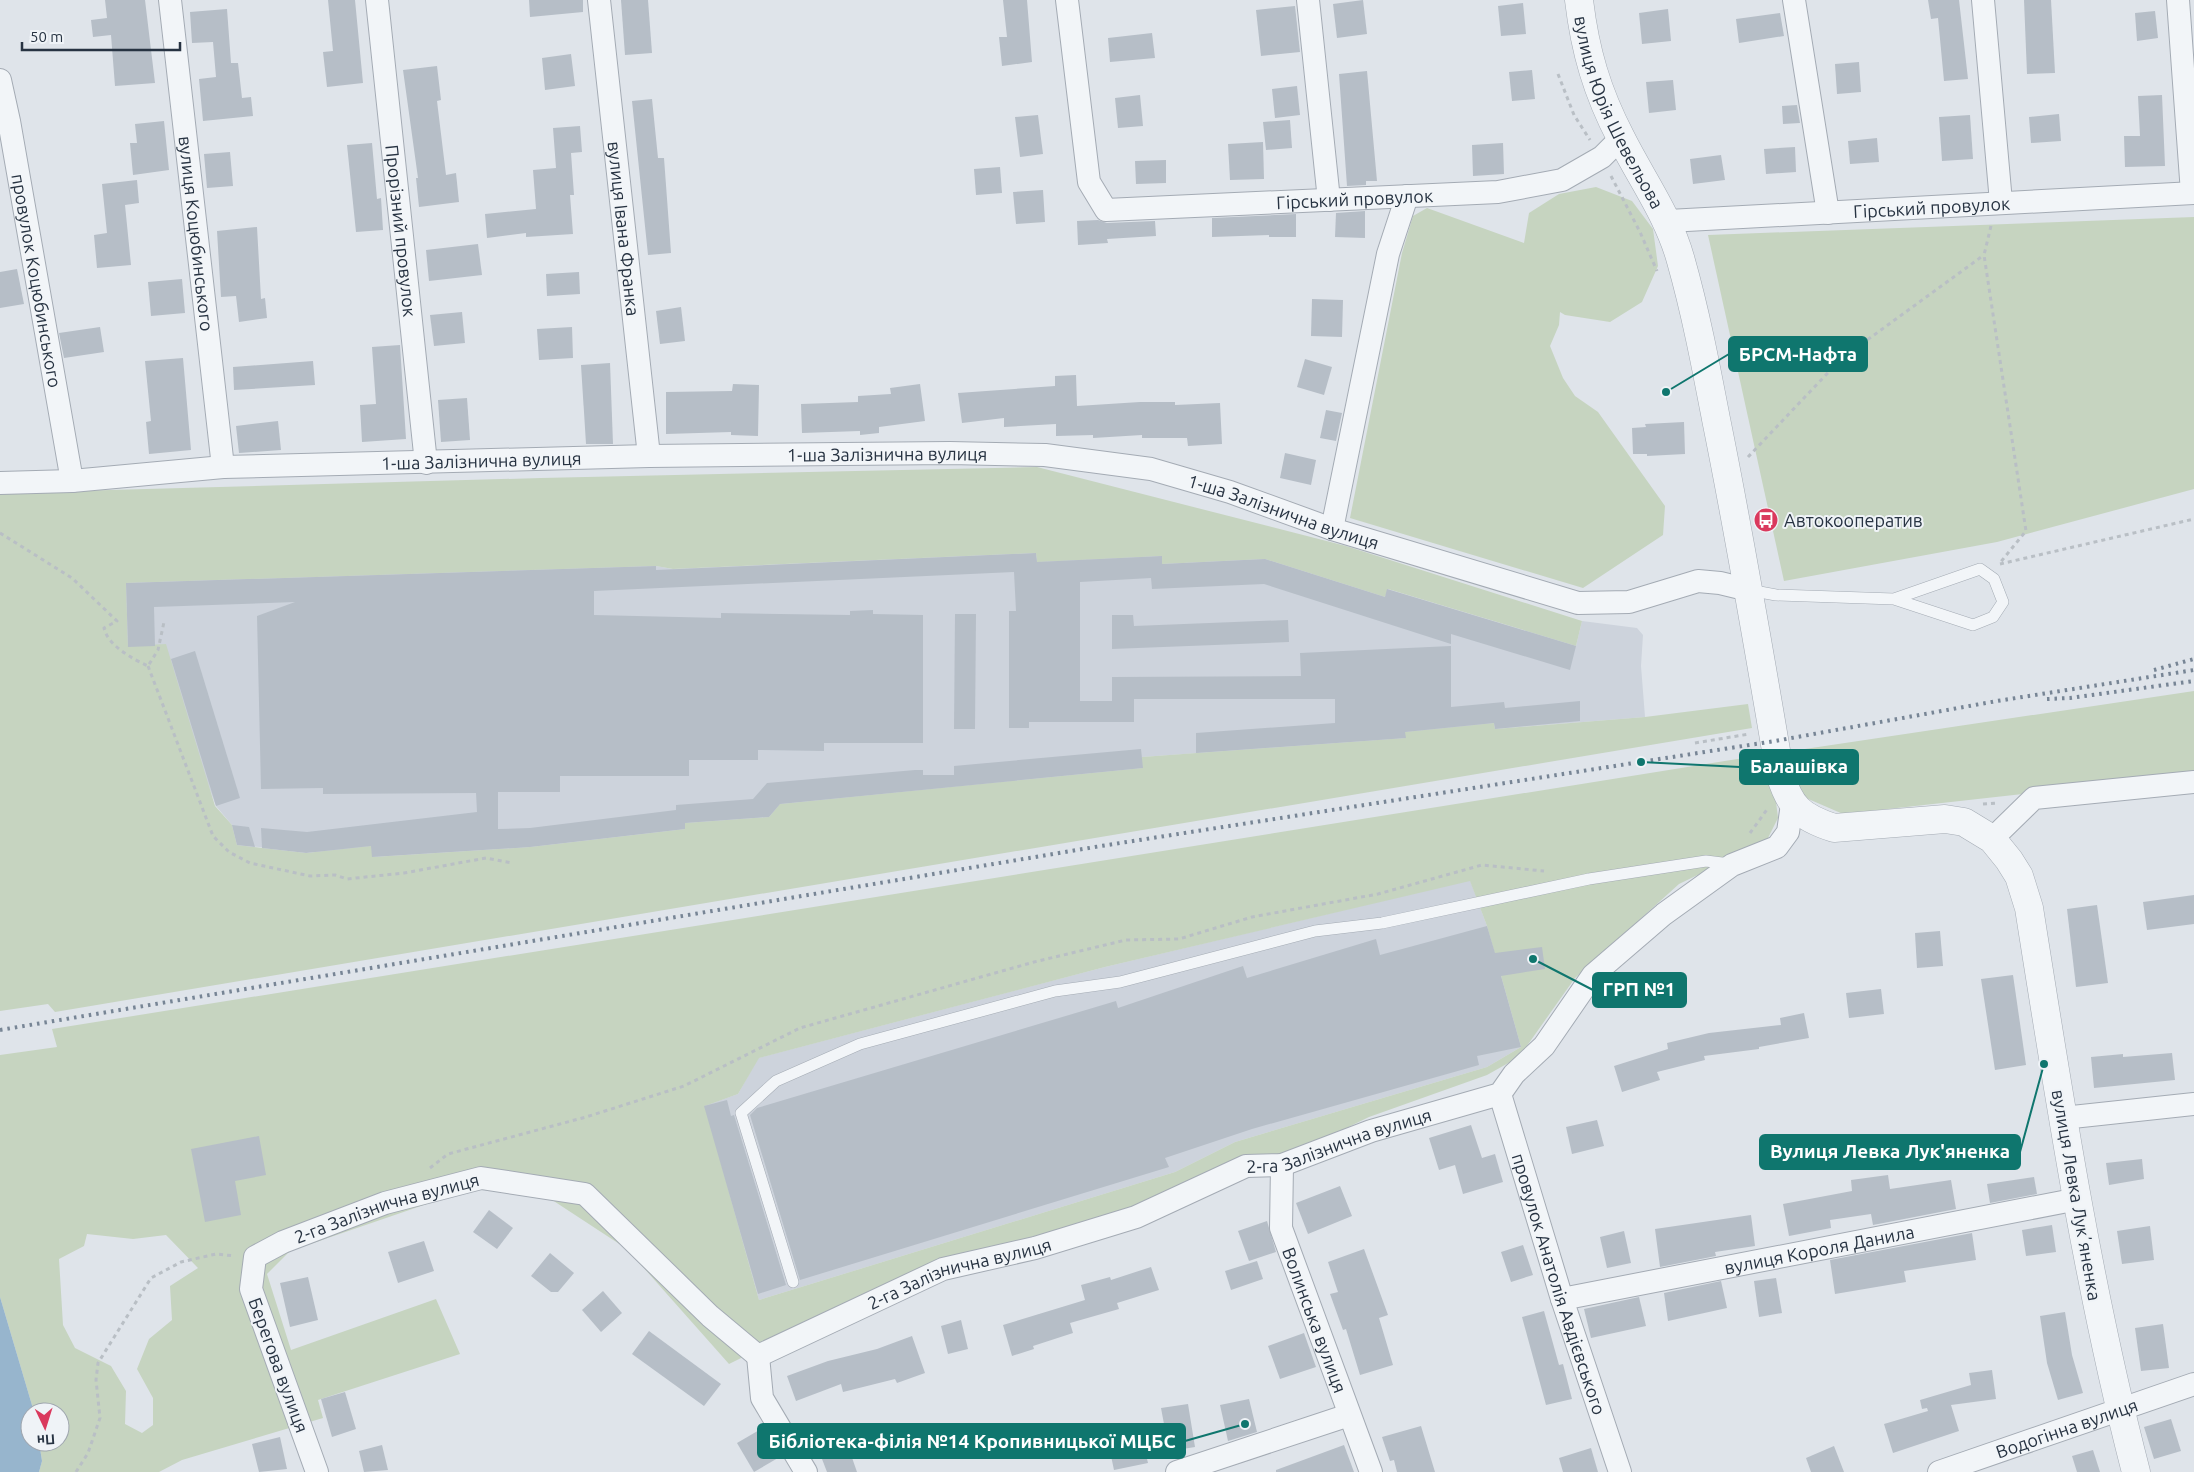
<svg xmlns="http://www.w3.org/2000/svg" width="2194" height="1472" viewBox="0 0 2194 1472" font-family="Ubuntu,sans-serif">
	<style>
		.built { fill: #cdd3dc }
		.green { fill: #c6d4c0; fill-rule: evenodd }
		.water { fill: #97b5cd }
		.building { fill: #b6bec7 }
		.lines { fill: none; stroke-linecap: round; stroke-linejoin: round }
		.service-casing { stroke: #a4abb4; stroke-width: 12 }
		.minor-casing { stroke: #a4abb4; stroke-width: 24 }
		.tertiary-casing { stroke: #a4abb4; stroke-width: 29 }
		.path { stroke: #b9bfc5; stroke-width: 3; stroke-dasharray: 4 4; stroke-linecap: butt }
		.service { stroke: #f2f5f8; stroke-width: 11 }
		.minor { stroke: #f2f5f8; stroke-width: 22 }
		.tertiary { stroke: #f2f5f8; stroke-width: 28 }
		.rail { stroke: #778595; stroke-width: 4; stroke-dasharray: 2.5 5; stroke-linecap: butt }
		.labels { text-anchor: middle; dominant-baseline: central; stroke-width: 4; stroke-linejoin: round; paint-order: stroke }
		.street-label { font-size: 18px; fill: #273342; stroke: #eff3f7 }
		.poi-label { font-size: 18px; fill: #273342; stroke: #eff3f7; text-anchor: start }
		.leader { fill: none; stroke: #0f766e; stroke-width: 2 }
		.callout-dot { fill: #0f766e; stroke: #eff3f7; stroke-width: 2 }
		.callout { fill: #0f766e; stroke: #0f766e; stroke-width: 2 }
		.callout-label { font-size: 19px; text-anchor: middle; font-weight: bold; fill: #fff }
	</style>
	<rect width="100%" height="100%" fill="#dfe4ea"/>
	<g class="built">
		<path d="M1036,553L1037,561L1162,556L1163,564L1265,559L1385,597L1387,589L1576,646L1582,621L1637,628L1643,635L1641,666L1645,717L1495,729L1494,723L1406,738L1142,757L1143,768L781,804L769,817L685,823V829L530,847L372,857L237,845L232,825L216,806L155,646L128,647L126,583L656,566L673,569Z"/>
		<path d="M1470,880L1487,926L1521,1047L1487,1067L1235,1142L1175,1172L759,1300L704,1106L738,1094L758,1058L1105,967Z"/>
	</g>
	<g class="green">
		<path d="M1596,187L1632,201L1653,229L1658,266L1642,302L1610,322L1565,315L1560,312L1559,325L1550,346L1563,378L1575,396L1598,412L1665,506L1663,535L1583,588L1350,518L1402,253L1413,216L1427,208L1524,243L1529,213L1559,194Z"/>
		<path d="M2194,217V489L1997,542L1784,581L1708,235Z"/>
		<path d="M1037,467L1346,546L1582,621L1576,646L1388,589L1385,597L1265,559L1162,564V556L1037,562L1036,553L673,569L656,566L126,583L128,646L166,644L215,806L232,825L237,845L306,853L371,846L373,857L530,847L685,829V823L769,817L780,804L1142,768V757L1405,738V732L1494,723L1495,729L1645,717L1748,704L1752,728L55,1012L48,1004L0,1011V493L541,478Z"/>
		<path d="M2194,691V775L1843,814L1806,798L1776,802L1778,818L1766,842L1679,884L1575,978L1519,1057L1487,1075L1369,1117L1289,1156L1114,1215L1035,1241L941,1260L729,1364L627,1249L540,1192L482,1185L290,1251L267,1274L291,1350L436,1299L460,1354L318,1400L323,1418L182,1460L159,1472H39L42,1461L39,1442H60V1412H34L0,1297V1055L57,1047L52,1029L1731,760ZM1470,881L1487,926L1521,1047L1487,1067L1235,1142L1175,1172L759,1300L705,1106L738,1094L759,1058L1105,967ZM87,1234L133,1239L166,1235L198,1268L170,1286L172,1320L149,1339L137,1369L153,1398V1425L142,1433L125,1424L126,1391L111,1366L75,1348L63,1325L59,1259L84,1246Z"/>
	</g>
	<path class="water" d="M0,1297L34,1412H30V1442H39L42,1461L39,1472H0Z"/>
	<g class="building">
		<path d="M105,0H145L155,83L115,86L111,35L93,37L91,20L107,18Z"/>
		<path d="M328,0H355L363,83L327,87L323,52L333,51Z"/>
		<path d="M529,0H583V12L530,17Z"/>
		<path d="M621,0H648L652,53L625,55Z"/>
		<path d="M1003,0H1027L1032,62L1002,66L999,37H1007Z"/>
		<path d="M1363,0L1367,34L1337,38L1333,4Z"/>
		<path d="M1928,0H1959L1968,79L1944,81L1938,18L1931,19Z"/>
		<path d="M2024,0H2051L2055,73L2027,74Z"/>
		<path d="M1523,3L1526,34L1501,36L1498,6Z"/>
		<path d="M1295,6L1300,52L1261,56L1256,10Z"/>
		<path d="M227,9L231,63H238L242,98L251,97L253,116L203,121L199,79L216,77L213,42L192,43L190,12Z"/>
		<path d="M1668,9L1671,41L1642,44L1639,13Z"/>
		<path d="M2155,11L2158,38L2137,41L2135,13Z"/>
		<path d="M1780,13L1784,36L1739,43L1736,19Z"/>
		<path d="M1152,33L1155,58L1110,62L1108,38Z"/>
		<path d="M571,54L575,86L545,90L542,58Z"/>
		<path d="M1859,62L1861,92L1837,94L1835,64Z"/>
		<path d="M437,66L441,100L437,101L446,175L456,173L459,202L419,207L416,178H418L403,70Z"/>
		<path d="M1532,70L1535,99L1512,101L1509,72Z"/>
		<path d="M1367,71L1377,181H1366V185L1347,186L1339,74Z"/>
		<path d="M1673,80L1676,110L1649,113L1646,82Z"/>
		<path d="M1297,86L1300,115L1275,118L1272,89Z"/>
		<path d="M1140,95L1143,126L1118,128L1115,98Z"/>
		<path d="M2162,95L2165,166L2125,167L2124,136H2140L2138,96Z"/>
		<path d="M652,99L658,158H664L671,253L648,255L632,101Z"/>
		<path d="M1797,105L1800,123L1783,124L1782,106Z"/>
		<path d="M2059,114L2061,141L2031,143L2029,117Z"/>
		<path d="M1038,115L1043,154L1020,157L1015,117Z"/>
		<path d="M1970,115L1973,159L1942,161L1939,117Z"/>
		<path d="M1290,120L1292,148L1266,150L1263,122Z"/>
		<path d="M164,121L169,170L133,175L130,143H137L135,124Z"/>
		<path d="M580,126L582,152L571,153L574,195H570L573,234L526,237V233L487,238L485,214L536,209L533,170L556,168L553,128Z"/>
		<path d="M1877,138L1879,162L1850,164L1848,141Z"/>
		<path d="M1263,142L1264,179L1230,180L1228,144Z"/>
		<path d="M372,143L377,199L381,198L383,230L356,232L347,145Z"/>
		<path d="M1503,143L1504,174L1473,176L1472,145Z"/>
		<path d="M1795,147L1796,172L1766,174L1764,149Z"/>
		<path d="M230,152L233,186L207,188L204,154Z"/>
		<path d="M1721,155L1725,180L1693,184L1690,159Z"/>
		<path d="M1166,160V183L1136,184L1135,161Z"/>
		<path d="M1000,167L1002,193L976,195L974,169Z"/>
		<path d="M137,180L139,203L125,205L131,265L97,268L94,235L107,233L102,184Z"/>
		<path d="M1043,190L1045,222L1016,224L1013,192Z"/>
		<path d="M1365,211V238L1335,237L1336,213Z"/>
		<path d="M1296,214V237H1269V235L1212,237V218Z"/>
		<path d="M1098,220L1107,223L1155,221L1156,236L1107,239L1108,243L1078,245L1077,221Z"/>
		<path d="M257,227L261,299L265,298L267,318L239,322L236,296L221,297L217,231Z"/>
		<path d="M478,244L482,275L429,281L426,250Z"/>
		<path d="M17,269L24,304L0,308V272Z"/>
		<path d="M579,272L580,294L547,296L546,274Z"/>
		<path d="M182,279L185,313L151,316L148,282Z"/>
		<path d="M1312,299L1343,300L1342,337L1311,336Z"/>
		<path d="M681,307L685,341L660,344L656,311Z"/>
		<path d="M462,312L465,343L434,346L430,315Z"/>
		<path d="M100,327L104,352L64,358L59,333Z"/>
		<path d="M572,327L573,358L539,360L537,329Z"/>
		<path d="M400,345L406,439L362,442L360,405L376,404L372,347Z"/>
		<path d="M183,358L191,450L149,454L146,422L151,421L145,361Z"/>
		<path d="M1305,359L1332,367L1324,395L1297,387Z"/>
		<path d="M313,361L315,385L234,390L233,367Z"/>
		<path d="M610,363L613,444H586L581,365Z"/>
		<path d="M1076,375L1077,406L1140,402H1175V405L1220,403L1222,444L1188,446L1187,438H1142V435L1093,438V435L1056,436V424L1004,427V418L962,423L958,393L1055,386V376Z"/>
		<path d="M733,384L759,385L758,436L731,435V432L666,434V392L732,391Z"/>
		<path d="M920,384L925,421L879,427V433L860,435V431L802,433L801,404L858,402V396L891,394L890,388Z"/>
		<path d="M467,398L470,440L441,442L438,400Z"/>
		<path d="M1326,410L1342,413L1336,441L1320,438Z"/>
		<path d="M278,421L281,450L239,453L236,426Z"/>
		<path d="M1684,422L1685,454L1647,456V454H1633L1632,428L1646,427L1645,424Z"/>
		<path d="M1285,453L1316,460L1311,485L1280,478Z"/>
		<path d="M1036,553L1037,562L1162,556V564L1265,559L1385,597L1387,589L1576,646L1570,670L1451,634V644L1264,584L1152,589L1151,578L1080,582V701H1112V677L1301,676L1300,653L1451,646V707L1504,702L1505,708L1580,701V721L1495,729L1494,723L1405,732L1406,738L1196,753V733L1335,723V699H1134V722H1029V728H1009V611H1016L1014,572L594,591V615L721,618V613L850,615V611L873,610V614L923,615V743H824V751L758,750V760H689V776H560V792H498V829L530,828L676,810V805L753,799L767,783L915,770H923V775H954V766L1141,749L1143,768L780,804L769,817L685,823V829L530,847L372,857L371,846L306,853L262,848L261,828L307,832L477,812L476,793L323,794V788L261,789L257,616L295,602L154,607L155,646L128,647L126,583L656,566V570Z"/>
		<path d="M955,614H976L975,729H954Z"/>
		<path d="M1112,615H1133L1134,626L1288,620L1289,642L1112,649Z"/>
		<path d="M195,651L240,798L216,806L171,659Z"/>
		<path d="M232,825L249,827L255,847L237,845Z"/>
		<path d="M2194,895V924L2147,930L2143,902Z"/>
		<path d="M2097,905L2108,983L2076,987L2067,909Z"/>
		<path d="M1487,926L1495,953L1542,947L1545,969L1501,976L1521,1047L1477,1056L1479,1065L1252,1129L1165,1158L1169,1167L800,1280L750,1115L757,1108L1116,1001L1118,1008L1243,966L1247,978L1376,939L1380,955Z"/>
		<path d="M1940,931L1943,966L1917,968L1915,933Z"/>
		<path d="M2013,975L2026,1065L1995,1070L1981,979Z"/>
		<path d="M1881,989L1884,1014L1849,1018L1846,993Z"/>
		<path d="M1804,1013L1809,1038L1759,1047V1049L1704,1056L1705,1060L1657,1072L1660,1080L1622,1092L1614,1066L1668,1049L1667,1043L1709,1033L1781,1025L1780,1018Z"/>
		<path d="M2172,1053L2175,1080L2094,1088L2091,1057L2123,1054V1057Z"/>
		<path d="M727,1100L731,1116L734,1115L786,1285L758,1294L704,1106Z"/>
		<path d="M1597,1120L1604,1146L1572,1154L1566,1127Z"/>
		<path d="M1471,1125L1482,1158L1495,1154L1503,1182L1463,1194L1455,1165L1439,1170L1429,1138Z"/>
		<path d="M259,1136L266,1175L235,1181L241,1215L205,1222L191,1149Z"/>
		<path d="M2142,1159L2144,1179L2109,1185L2106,1163Z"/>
		<path d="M1888,1175L1890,1189L1951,1180L1956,1209L1873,1225L1871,1214L1830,1220L1831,1228L1789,1236L1783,1204L1852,1191L1851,1180Z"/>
		<path d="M2034,1177L2037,1194L1990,1203L1987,1184Z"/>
		<path d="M1340,1186L1352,1216L1308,1234L1296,1203Z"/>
		<path d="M489,1210L513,1228L497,1249L473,1232Z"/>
		<path d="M1751,1215L1755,1246L1715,1252L1716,1256L1660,1267L1655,1229Z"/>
		<path d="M1267,1221L1276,1252L1249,1261L1238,1231Z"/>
		<path d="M2052,1225L2056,1252L2026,1256L2022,1230Z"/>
		<path d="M2150,1226L2154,1260L2122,1264L2117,1231Z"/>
		<path d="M1624,1231L1631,1263L1607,1268L1600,1237Z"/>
		<path d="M1972,1233L1976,1260L1904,1271L1906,1282L1835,1294L1830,1260Z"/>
		<path d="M424,1241L434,1271L398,1283L388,1252Z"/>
		<path d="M1523,1245L1533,1275L1511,1282L1501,1252Z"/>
		<path d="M1364,1249L1388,1315L1379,1318L1393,1365L1360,1375L1346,1329L1343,1330L1330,1294L1338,1292L1328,1262Z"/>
		<path d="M550,1253L574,1273L558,1292H551L531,1276Z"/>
		<path d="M1257,1261L1263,1279L1231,1290L1225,1271Z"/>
		<path d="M1151,1267L1159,1290L1117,1303L1119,1309L1070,1323L1073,1333L1033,1346L1034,1349L1012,1356L1003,1325L1085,1300L1081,1285L1110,1277L1111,1280Z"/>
		<path d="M308,1277L318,1320L290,1327L280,1283Z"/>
		<path d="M1776,1278L1782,1313L1759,1317L1754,1281Z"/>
		<path d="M1721,1281L1727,1308L1668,1321L1664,1293Z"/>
		<path d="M603,1291L622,1313L601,1332L582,1310Z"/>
		<path d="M1639,1297L1646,1326L1591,1338L1584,1309Z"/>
		<path d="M1544,1311L1559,1365L1563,1364L1572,1399L1546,1405L1522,1317Z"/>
		<path d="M2065,1312L2072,1355L2083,1393L2058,1400L2047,1363L2040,1316Z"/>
		<path d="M961,1320L968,1349L948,1354L941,1326Z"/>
		<path d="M2163,1324L2169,1368L2141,1371L2135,1328Z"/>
		<path d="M649,1331L721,1384L704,1406L632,1354Z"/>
		<path d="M1304,1333L1316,1367L1280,1379L1268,1346Z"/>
		<path d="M912,1336L925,1373L897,1383L895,1379L843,1392L841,1384L796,1401L787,1376L828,1361L877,1349Z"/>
		<path d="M1992,1370L1996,1399L1951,1405L1959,1431L1893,1453L1884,1424L1928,1411L1927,1408L1922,1409L1920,1400L1971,1385L1969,1373Z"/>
		<path d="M345,1392L356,1429L332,1437L321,1399Z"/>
		<path d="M1249,1399L1257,1432L1228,1441L1220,1405Z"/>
		<path d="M1188,1404L1195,1447L1146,1455L1148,1463L1114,1470L1107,1437L1164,1424L1161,1408Z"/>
		<path d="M2171,1419L2181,1451L2154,1459L2144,1427Z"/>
		<path d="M1421,1426L1435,1472H1397L1394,1460L1390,1461L1382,1437Z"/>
		<path d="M761,1429L778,1458L754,1472L737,1443Z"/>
		<path d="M280,1437L287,1469L259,1472L252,1444Z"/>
		<path d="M382,1445L388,1470L364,1472L359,1451Z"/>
		<path d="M1344,1445L1354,1472H1276V1470Z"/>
		<path d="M1834,1446L1844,1472H1811L1806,1458Z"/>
		<path d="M1591,1448L1598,1472H1563L1559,1458Z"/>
		<path d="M849,1449L857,1472H827L822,1459Z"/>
		<path d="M2093,1450L2100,1472H2077L2072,1456Z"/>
	</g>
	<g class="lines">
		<defs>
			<g id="service">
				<path d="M1749,590L1776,595L1894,599L1973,625L1993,617L2003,602L1994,579L1980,569L1894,599"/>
				<path d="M793,1282L741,1113L776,1081L860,1044L1055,991L1120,982L1315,931L1382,923L1589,879L1706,861L1730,864"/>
			</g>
			<g id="minor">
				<path id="s1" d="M170,0L223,467"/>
				<path id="s2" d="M377,0L426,463"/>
				<path id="s3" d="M599,0L649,456"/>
				<path id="s4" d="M1067,0L1089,182L1106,210L1498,192L1562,180L1602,157L1621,138"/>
				<path d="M1308,0L1329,200"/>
				<path d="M1794,0L1828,213"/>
				<path d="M1983,0L2001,202"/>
				<path d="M2178,0L2192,193"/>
				<path id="s5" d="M0,80L9,121L72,481"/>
				<path id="s6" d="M1668,221L2194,193"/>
				<path id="s7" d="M0,483L72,481L223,467L649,456L950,453L1045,455L1151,469L1230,492L1332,529L1578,603L1629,602L1698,581L1720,583L1749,590"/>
				<path d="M1332,529L1388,254L1407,196"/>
				<path d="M1992,839L2034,798L2194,782"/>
				<path id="s8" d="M1500,1094L1562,1299L1620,1472"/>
				<path d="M2063,1118L2194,1104"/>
				<path id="s9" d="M1282,1165L1281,1228L1371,1472"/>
				<path id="s10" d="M1562,1299L2078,1199"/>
				<path d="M758,1356L762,1398L806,1472"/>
				<path id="s11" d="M317,1472L251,1289L255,1257L283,1242L385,1203L481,1178L585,1194L710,1316L758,1356L943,1269L1035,1248L1136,1217L1246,1166L1282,1165L1371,1131L1500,1094L1514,1074L1544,1046L1593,975L1664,914L1732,865L1777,847L1788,832L1792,804"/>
				<path d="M1177,1472L1349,1415"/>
				<path id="s12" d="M1939,1472L2194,1384"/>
			</g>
			<g id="tertiary">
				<path id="s13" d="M1579,0C1585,51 1597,92 1621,138C1642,180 1669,216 1681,261C1696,314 1706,367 1716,419C1740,537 1760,656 1780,774C1790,807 1800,817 1834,828L1945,819L1964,822L1992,839L2009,860L2019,876L2029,908C2059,1097 2088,1287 2136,1472"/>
			</g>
		</defs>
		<use href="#service" class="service-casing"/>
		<use href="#minor" class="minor-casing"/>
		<use href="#tertiary" class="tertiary-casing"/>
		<g class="path">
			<path d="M1558,74L1574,115L1590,140"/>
			<path d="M1611,176L1640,232L1657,271"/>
			<path d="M1991,226L1984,255L2026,531L1999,564"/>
			<path d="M1748,457L1841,359L1984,255"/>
			<path d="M0,533L72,578L117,621L104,628C108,646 133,659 148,666L158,650L164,622"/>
			<path d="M2000,564L2194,519"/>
			<path d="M148,666L213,836L229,852L250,863L310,876L335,875L347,879L404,873L486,858L512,863"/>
			<path d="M1695,743L1749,734"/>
			<path d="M1983,804L1997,803"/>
			<path d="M1750,833L1768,808"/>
			<path d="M430,1168L448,1154L586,1117L684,1086L800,1028L1034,962L1126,940L1179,939L1252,917L1378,894L1482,865L1544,871"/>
			<path d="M76,1472L88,1453L100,1418L96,1380L98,1363L151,1278L181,1262L216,1254L235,1256"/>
		</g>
		<use href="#service" class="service"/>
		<use href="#minor" class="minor"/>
		<use href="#tertiary" class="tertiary"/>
		<g class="rail">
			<path d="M2154,670L2194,659"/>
			<path d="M2047,699L2070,698L2194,681"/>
			<path d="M0,1030L1101,846L1775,741L1997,701L2194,670"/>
		</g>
	</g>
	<defs>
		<symbol id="bus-disc" viewBox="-11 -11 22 22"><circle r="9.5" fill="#da395d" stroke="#eff3f7"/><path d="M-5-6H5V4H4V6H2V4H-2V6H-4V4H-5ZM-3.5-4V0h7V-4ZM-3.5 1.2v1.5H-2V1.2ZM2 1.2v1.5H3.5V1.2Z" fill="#fff"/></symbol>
	</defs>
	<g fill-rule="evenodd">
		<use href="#bus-disc" x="1752" y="506" width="28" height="28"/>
	</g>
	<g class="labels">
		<g class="street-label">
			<text stroke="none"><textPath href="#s13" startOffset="120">вулиця Юрія Шевельова</textPath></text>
			<text stroke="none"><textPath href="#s4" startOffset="465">Гірський провулок</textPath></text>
			<text stroke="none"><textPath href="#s6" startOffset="264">Гірський провулок</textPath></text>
			<text stroke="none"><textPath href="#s3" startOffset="230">вулиця Івана Франка</textPath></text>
			<text stroke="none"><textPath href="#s2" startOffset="232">Прорізний провулок</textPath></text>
			<text stroke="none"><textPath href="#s1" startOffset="235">вулиця Коцюбинського</textPath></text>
			<text stroke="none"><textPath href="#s5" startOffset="204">провулок Коцюбинського</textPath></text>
			<text stroke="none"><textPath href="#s7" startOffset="888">1-ша Залізнична вулиця</textPath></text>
			<text stroke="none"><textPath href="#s7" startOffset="482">1-ша Залізнична вулиця</textPath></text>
			<text stroke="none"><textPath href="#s7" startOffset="1292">1-ша Залізнична вулиця</textPath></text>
			<text stroke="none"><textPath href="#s11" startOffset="1432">2-га Залізнична вулиця</textPath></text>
			<text transform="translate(2077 1195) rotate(80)">вулиця Левка Лукʼяненка</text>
			<text stroke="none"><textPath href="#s11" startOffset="368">2-га Залізнична вулиця</textPath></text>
			<text stroke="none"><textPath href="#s10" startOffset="262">вулиця Короля Данила</textPath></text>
			<text stroke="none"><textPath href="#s11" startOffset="1028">2-га Залізнична вулиця</textPath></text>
			<text stroke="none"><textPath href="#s8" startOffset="199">провулок Анатолія Авдієвського</textPath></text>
			<text stroke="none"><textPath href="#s9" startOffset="161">Волинська вулиця</textPath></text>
			<text transform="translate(279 1365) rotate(70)">Берегова вулиця</text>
			<text stroke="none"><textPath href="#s12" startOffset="135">Водогінна вулиця</textPath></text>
		</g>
		<g class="poi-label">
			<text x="1784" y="520">Автокооператив</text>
		</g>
	</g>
	<path class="leader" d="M1666 392L1729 354M1641 762L1740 767M1533 959L1593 990M2044 1064L2020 1152M1245 1424L1185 1441"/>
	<g class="callout-dot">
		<circle cx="1666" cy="392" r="5"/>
		<circle cx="1641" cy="762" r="5"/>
		<circle cx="1533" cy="959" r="5"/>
		<circle cx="2044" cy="1064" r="5"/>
		<circle cx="1245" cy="1424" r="5"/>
	</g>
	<g class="callout">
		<rect x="1729" y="337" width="138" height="34" rx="5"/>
		<rect x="1740" y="750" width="118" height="34" rx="5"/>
		<rect x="1593" y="973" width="93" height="34" rx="5"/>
		<rect x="1760" y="1135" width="260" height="34" rx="5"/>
		<rect x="758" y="1424" width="427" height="34" rx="5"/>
	</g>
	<g class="callout-label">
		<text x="1798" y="361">БРСМ-Нафта</text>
		<text x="1799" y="773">Балашівка</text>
		<text x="1639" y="996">ГРП №1</text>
		<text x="1890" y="1158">Вулиця Левка Лук'яненка</text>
		<text x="972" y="1448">Бібліотека-філія №14 Кропивницької МЦБС</text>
	</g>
	<g transform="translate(45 1427) rotate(176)"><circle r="24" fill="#eff3f7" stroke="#9fa6af"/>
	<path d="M0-4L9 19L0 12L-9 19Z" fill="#da395d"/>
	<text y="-8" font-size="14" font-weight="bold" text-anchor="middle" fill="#273342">Пн</text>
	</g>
	<path d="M22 42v8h158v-8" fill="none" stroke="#273342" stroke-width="2.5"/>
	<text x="30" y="42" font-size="15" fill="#273342" stroke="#eff3f7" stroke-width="4" paint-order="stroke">50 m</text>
</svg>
